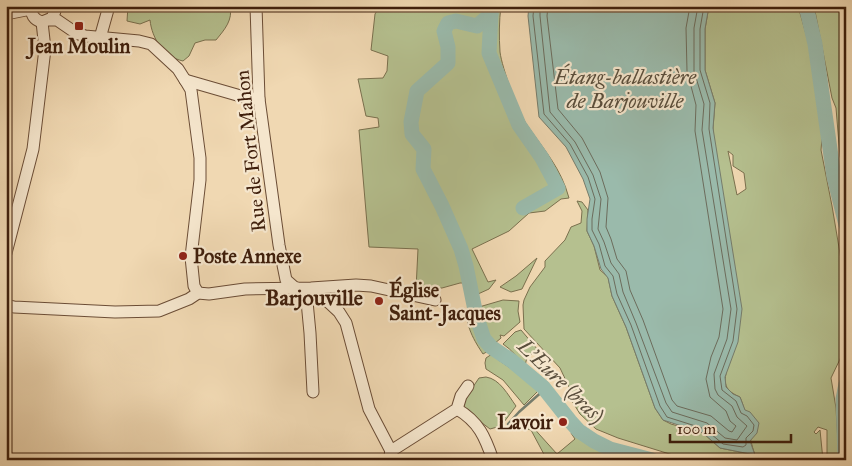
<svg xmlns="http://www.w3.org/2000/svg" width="852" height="466" viewBox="0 0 852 466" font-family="'IM FELL Great Primer',serif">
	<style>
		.green { fill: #b5c08f; stroke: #7a704e; fill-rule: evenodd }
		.water { fill: #9abaab; stroke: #767c6b }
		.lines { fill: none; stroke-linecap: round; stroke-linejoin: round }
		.shore { stroke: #6c6c5c; stroke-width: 1 }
		.stream { stroke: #767c6b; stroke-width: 2.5 }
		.river { stroke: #9abaab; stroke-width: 15 }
		.minor-casing { stroke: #6b4d36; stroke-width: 13 }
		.minor { stroke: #f5e6cd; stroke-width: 11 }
		.poi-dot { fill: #8f2418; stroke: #f5e6cd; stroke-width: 2 }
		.labels { text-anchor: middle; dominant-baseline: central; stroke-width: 4.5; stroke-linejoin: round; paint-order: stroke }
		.poi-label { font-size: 20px; font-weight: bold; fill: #3f1f0c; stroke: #f5e6cd; text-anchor: start }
		.street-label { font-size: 20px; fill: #3f1f0c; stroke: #f5e6cd }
		.water-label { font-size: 21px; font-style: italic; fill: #5a4e3c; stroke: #f5e6cd }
		.quarter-label { font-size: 22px; font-weight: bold; fill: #3f1f0c; stroke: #f5e6cd }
	</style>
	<rect width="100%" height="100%" fill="#f0d8b2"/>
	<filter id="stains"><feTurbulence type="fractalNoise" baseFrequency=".004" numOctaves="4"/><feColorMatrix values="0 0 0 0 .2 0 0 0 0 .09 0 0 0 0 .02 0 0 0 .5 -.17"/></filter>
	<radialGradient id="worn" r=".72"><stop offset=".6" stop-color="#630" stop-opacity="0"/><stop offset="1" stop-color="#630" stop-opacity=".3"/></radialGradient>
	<g class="green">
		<path d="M128,6H230C233,20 225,29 216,40H205L195,43L189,56L183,61C164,57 152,39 150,20L140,24L127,21Z"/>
		<path d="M380,6H501C499,21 499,37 500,52C502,68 518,112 527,125C544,150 561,168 569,198L561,199L545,211L529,213L509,231L472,249L488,282L496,280L489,289L478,294L473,283H460L442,288L416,289L418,249L369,247L359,130L379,127L378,118L366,116L358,79L383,78L387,71L388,56L371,50L375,14Z"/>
		<path d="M709,6H798L816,69L823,126L821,150L832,206L846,289V341L842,355L831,378L836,408L839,460H827V430L818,427L814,432L816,434L820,430L823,460H689L618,438L596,429L580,414L572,401L569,387L560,368L524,329L523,305L524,300L530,287L545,267V261L565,240L571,227L581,223L582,211L577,201L582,202L588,210L587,231L594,246L600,270L608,277L612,296L626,327L655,408L663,420L671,424L703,433L720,448L755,455C748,436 748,416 740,397C721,389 724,380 729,362L713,128L715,103L705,70V29ZM728,151L733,155V166L744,173L746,189L737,195Z"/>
		<path d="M814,6H846V181L840,156L836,108L832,98Z"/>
		<path d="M537,258L522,289L511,292L500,287L516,276Z"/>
		<path d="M503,300L519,301L518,311L520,322L504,336L500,335L501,338L494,344L489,338L479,307Z"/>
		<path d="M471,307C474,324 476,339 490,350L483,354C475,342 464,324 468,310Z"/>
		<path d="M521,330L538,350L527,357L525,366C518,358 512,350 503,344L515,332Z"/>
		<path d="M492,354L497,359L529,381L539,390L524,405L503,380L486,369L485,363L486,358Z"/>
		<path d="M486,377C500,379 508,395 516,406L501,426L490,429L460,406L479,378Z"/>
		<path d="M522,417L530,424L557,454L575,439L571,433L573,431C592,446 612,453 636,460H547L531,430L523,428L517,423Z"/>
	</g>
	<path class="water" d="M529,6H709L705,29V70L715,103L713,128L742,309L738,342L725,377L726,387L733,394L740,397L745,410L750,412L759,423L757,433L750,441L755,455L720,448L703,433L663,420L655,408L626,327L612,296L608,278L601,269L594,246L587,231V219L590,199L583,179L566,147L539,117L528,16Z"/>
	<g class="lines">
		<g class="shore">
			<path d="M534,6L533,16L544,114L570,144L588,177L595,199L592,219V230L599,244L605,266L613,276L617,294L631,325L660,406L667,417L705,429L723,444L743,447L746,445V438L753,431L754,425L747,416L741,413L736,401L722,390L720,376L733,341L737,309L709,129L710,103L700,70V29L704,6"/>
			<path d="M540,6V16L550,112L575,142L593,175L601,199L598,229L604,242L611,263L619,274L623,292L636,323L666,403L672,412L707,423L725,438L737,440L747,426L737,417L732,406L718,395L715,389L714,374L727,339L731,309L702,130L704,104L694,71V28L698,6"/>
			<path d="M548,6L547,16L558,109L582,138L600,172L608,198L606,227L611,239L617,259L626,271L630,290L643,320L672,400L677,406L711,416L729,431L732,432L736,426L730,421L726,411L710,397L706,379L711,357L719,337L723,309L695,131L696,105L687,71L686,28L690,6"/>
		</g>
		<path class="stream" d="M508,424L519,412L545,389"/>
		<g class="river">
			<path d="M491,6V14L477,26L456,21L448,23L444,31L448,47V63L417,91L411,122L412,134L424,149L423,169L442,206L461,249L466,266L476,315L484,339L491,347L512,361L543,387L570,421L579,431L594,441L610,449L652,460"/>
			<path d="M806,6L815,44L834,177L846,225"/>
			<path d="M491,14L489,53L519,125L542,158L558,188L523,208"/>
			<path d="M845,460L843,399L846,384"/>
		</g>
		<defs>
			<g id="minor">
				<path d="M32,6C30,14 34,20 42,22L52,18L55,11L54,6"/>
				<path d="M256,6L259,99L279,245L286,280L294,287L324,298L339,312L346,323L369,409L391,451L389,460"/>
				<path d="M6,14L31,9"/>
				<path d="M49,20H57L76,33L85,36L139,41L151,44L178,69L185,80L191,90L200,158V180L191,257L194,286L198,293"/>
				<path d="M100,38L109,6"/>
				<path d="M185,80L244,97L259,99"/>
				<path d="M6,253L33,149L45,49L42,22"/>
				<path d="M306,291L310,333L313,392"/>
				<path d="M6,305L14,307L115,312L159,311L189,299L198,293L209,294L245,289L311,288L356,285L371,286L435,300"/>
				<path d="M457,409C479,422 485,437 493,460"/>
				<path d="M391,451L457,409L461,396L468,386"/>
			</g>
		</defs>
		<use href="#minor" class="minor-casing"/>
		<use href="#minor" class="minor"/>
	</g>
	<g class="poi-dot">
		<rect x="74" y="21" width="10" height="10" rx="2.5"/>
		<circle cx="183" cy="256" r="5"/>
		<circle cx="379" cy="301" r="5"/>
		<circle cx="563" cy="422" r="5"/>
	</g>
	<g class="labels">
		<g class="poi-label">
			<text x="79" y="46" text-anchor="middle">Jean Moulin</text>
			<text x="193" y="256">Poste Annexe</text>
			<text x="389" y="290">Église<tspan x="389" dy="23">Saint-Jacques</tspan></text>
			<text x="553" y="422" text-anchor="end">Lavoir</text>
		</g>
		<g class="street-label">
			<text transform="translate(250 151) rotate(-96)">Rue de Fort Mahon</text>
		</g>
		<g class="water-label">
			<text x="625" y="77">Étang-ballastière<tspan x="625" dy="24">de Barjouville</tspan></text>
			<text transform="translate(561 381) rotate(44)">L'Eure (bras)</text>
		</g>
		<g class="quarter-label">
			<text x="314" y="297">Barjouville</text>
		</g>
	</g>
	<rect width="852" height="466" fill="none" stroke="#f0d8b2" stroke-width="25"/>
	<rect x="8" y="8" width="837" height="451" fill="none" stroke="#3f1f0c" stroke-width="2.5"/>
	<rect x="12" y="12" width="827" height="441" fill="none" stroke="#3f1f0c"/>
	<path d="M670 434v8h121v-8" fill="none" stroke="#3f1f0c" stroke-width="2.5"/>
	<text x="677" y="434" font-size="15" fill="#3f1f0c" stroke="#f5e6cd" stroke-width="4" paint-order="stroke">100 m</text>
	<rect width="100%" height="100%" filter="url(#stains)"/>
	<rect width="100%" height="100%" fill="url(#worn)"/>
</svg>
